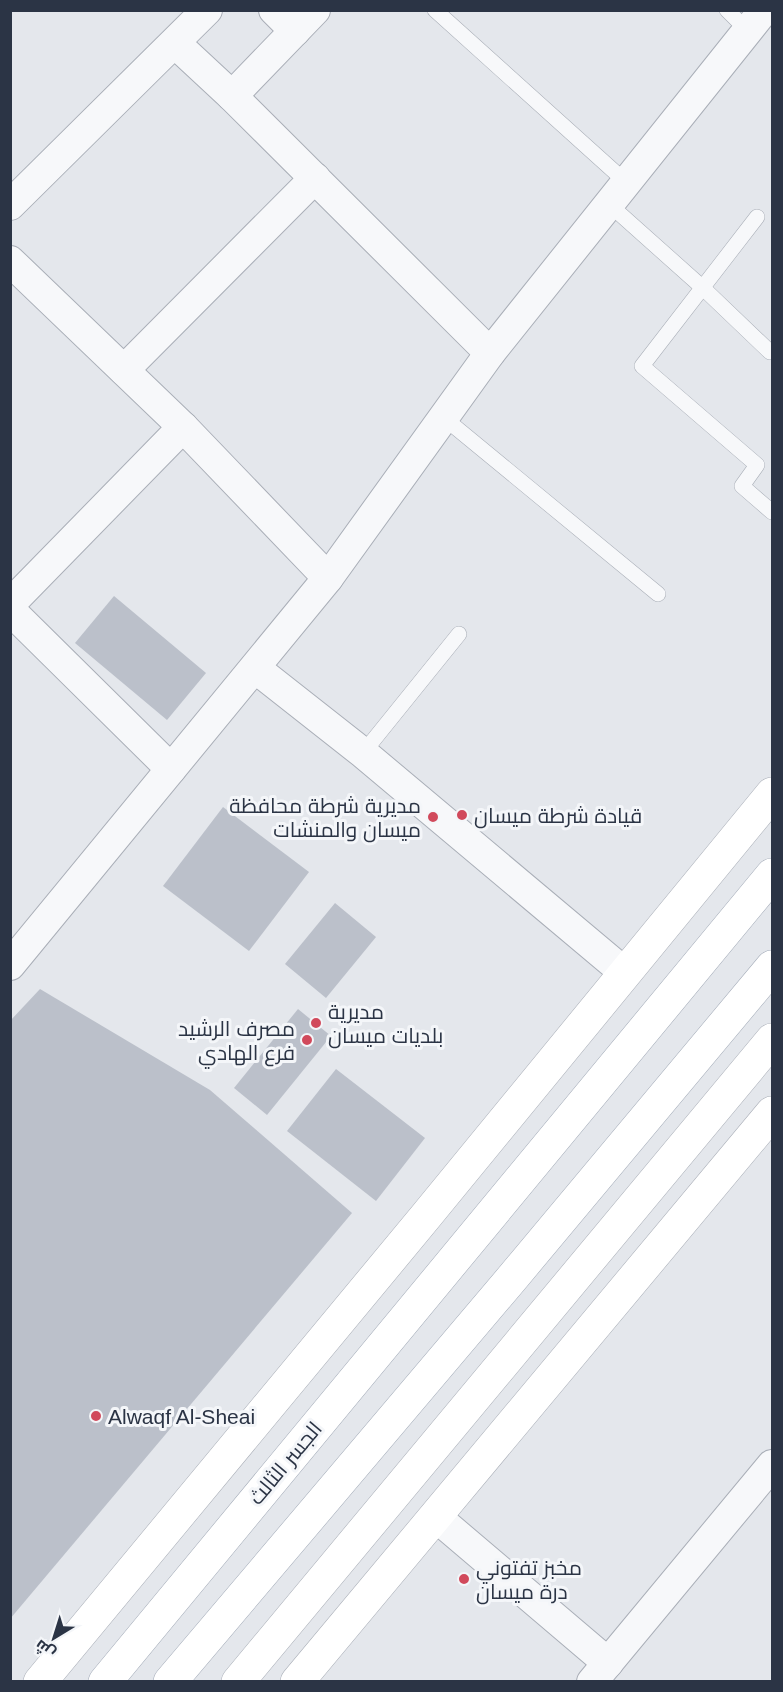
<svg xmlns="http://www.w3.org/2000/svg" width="783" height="1692" viewBox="0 0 783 1692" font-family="Arial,Cairo,sans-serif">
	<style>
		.building { fill: #bbc0ca }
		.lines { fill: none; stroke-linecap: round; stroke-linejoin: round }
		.lane-casing { stroke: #a9aeb7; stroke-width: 16 }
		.street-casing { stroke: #a9aeb7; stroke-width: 32 }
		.secondary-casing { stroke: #a9aeb7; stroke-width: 34 }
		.primary-casing { stroke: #a3abb8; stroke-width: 34 }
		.lane { stroke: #f7f8fa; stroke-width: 15 }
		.street { stroke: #f7f8fa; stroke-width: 30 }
		.secondary { stroke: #fff; stroke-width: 33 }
		.primary { stroke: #fff; stroke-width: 33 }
		.poi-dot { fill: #d1495b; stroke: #f4f6f9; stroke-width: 2 }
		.labels { text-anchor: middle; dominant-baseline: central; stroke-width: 6; stroke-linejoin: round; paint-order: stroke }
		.poi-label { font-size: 21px; fill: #2b3445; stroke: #f4f6f9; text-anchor: start }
		.street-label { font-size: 21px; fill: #2b3445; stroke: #f4f6f9 }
	</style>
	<rect width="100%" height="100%" fill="#e4e7ec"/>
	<g class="building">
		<path d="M114,596L206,673L167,720L75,643Z"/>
		<path d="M223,807L309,872L249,951L163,886Z"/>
		<path d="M335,903L376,937L326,998L285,964Z"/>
		<path d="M40,989L210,1090L352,1213L10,1619V1021Z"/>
		<path d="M298,1009L331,1036L267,1115L234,1088Z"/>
		<path d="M336,1069L425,1138L376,1201L287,1131Z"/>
	</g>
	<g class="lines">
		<defs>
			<g id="lane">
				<path d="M435,10L627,183"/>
				<path d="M727,10L748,31"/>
				<path d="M610,205L703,288L770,352"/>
				<path d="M757,217L642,366L757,465L742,486L772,512"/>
				<path d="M443,417L658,594"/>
				<path d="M363,753L459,634"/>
			</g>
			<g id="street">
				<path d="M274,10L295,31"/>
				<path d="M175,43L232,96L490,353"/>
				<path d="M232,96L315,10"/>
				<path d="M10,205L207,10"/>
				<path d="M10,261L183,427L328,578"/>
				<path d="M124,370L315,178"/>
				<path d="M10,604L183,427"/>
				<path d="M10,610L171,769"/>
				<path d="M255,668L363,753L625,973"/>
				<path d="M10,965L328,578L490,353L764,10"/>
				<path d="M435,1516L608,1663"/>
				<path d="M592,1682L772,1465"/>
			</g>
			<g id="secondary">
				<path d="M40,1682L426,1216L772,794"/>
				<path d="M238,1682L772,1040"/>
				<path d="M297,1682L772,1113"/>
			</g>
			<g id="primary">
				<path d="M105,1682L772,875"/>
				<path d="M170,1682L513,1277L772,967"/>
			</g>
		</defs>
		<use href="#lane" class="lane-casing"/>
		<use href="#street" class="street-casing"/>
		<use href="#secondary" class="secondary-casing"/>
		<use href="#primary" class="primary-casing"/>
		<use href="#lane" class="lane"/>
		<use href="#street" class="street"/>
		<use href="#secondary" class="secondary"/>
		<use href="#primary" class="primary"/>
	</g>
	<g class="poi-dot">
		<circle cx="462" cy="815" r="6"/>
		<circle cx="433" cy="817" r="6"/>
		<circle cx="316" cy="1023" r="6"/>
		<circle cx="307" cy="1040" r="6"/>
		<circle cx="96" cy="1416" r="6"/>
		<circle cx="464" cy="1579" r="6"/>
	</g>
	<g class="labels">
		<g class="poi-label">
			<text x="421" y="805" text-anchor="end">مديرية شرطة محافظة<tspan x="421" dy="24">ميسان والمنشات</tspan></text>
			<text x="474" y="815">قيادة شرطة ميسان</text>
			<text x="328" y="1011">مديرية<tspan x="328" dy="24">بلديات ميسان</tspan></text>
			<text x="295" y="1028" text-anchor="end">مصرف الرشيد<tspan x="295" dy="24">فرع الهادي</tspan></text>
			<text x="108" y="1416">Alwaqf Al-Sheai</text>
			<text x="476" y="1567">مخبز تفتوني<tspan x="476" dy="24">درة ميسان</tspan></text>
		</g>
		<g class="street-label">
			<text transform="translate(285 1463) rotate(-50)">الجسر الثالث</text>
		</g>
	</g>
	<rect width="783" height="1692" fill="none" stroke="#2b3445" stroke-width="24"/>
	<g transform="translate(54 1638) rotate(218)" stroke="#f4f6f9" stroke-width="4.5" paint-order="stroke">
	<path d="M0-4.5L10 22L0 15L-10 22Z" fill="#2b3445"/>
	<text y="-9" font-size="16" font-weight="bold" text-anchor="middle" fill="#2b3445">ش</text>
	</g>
</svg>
